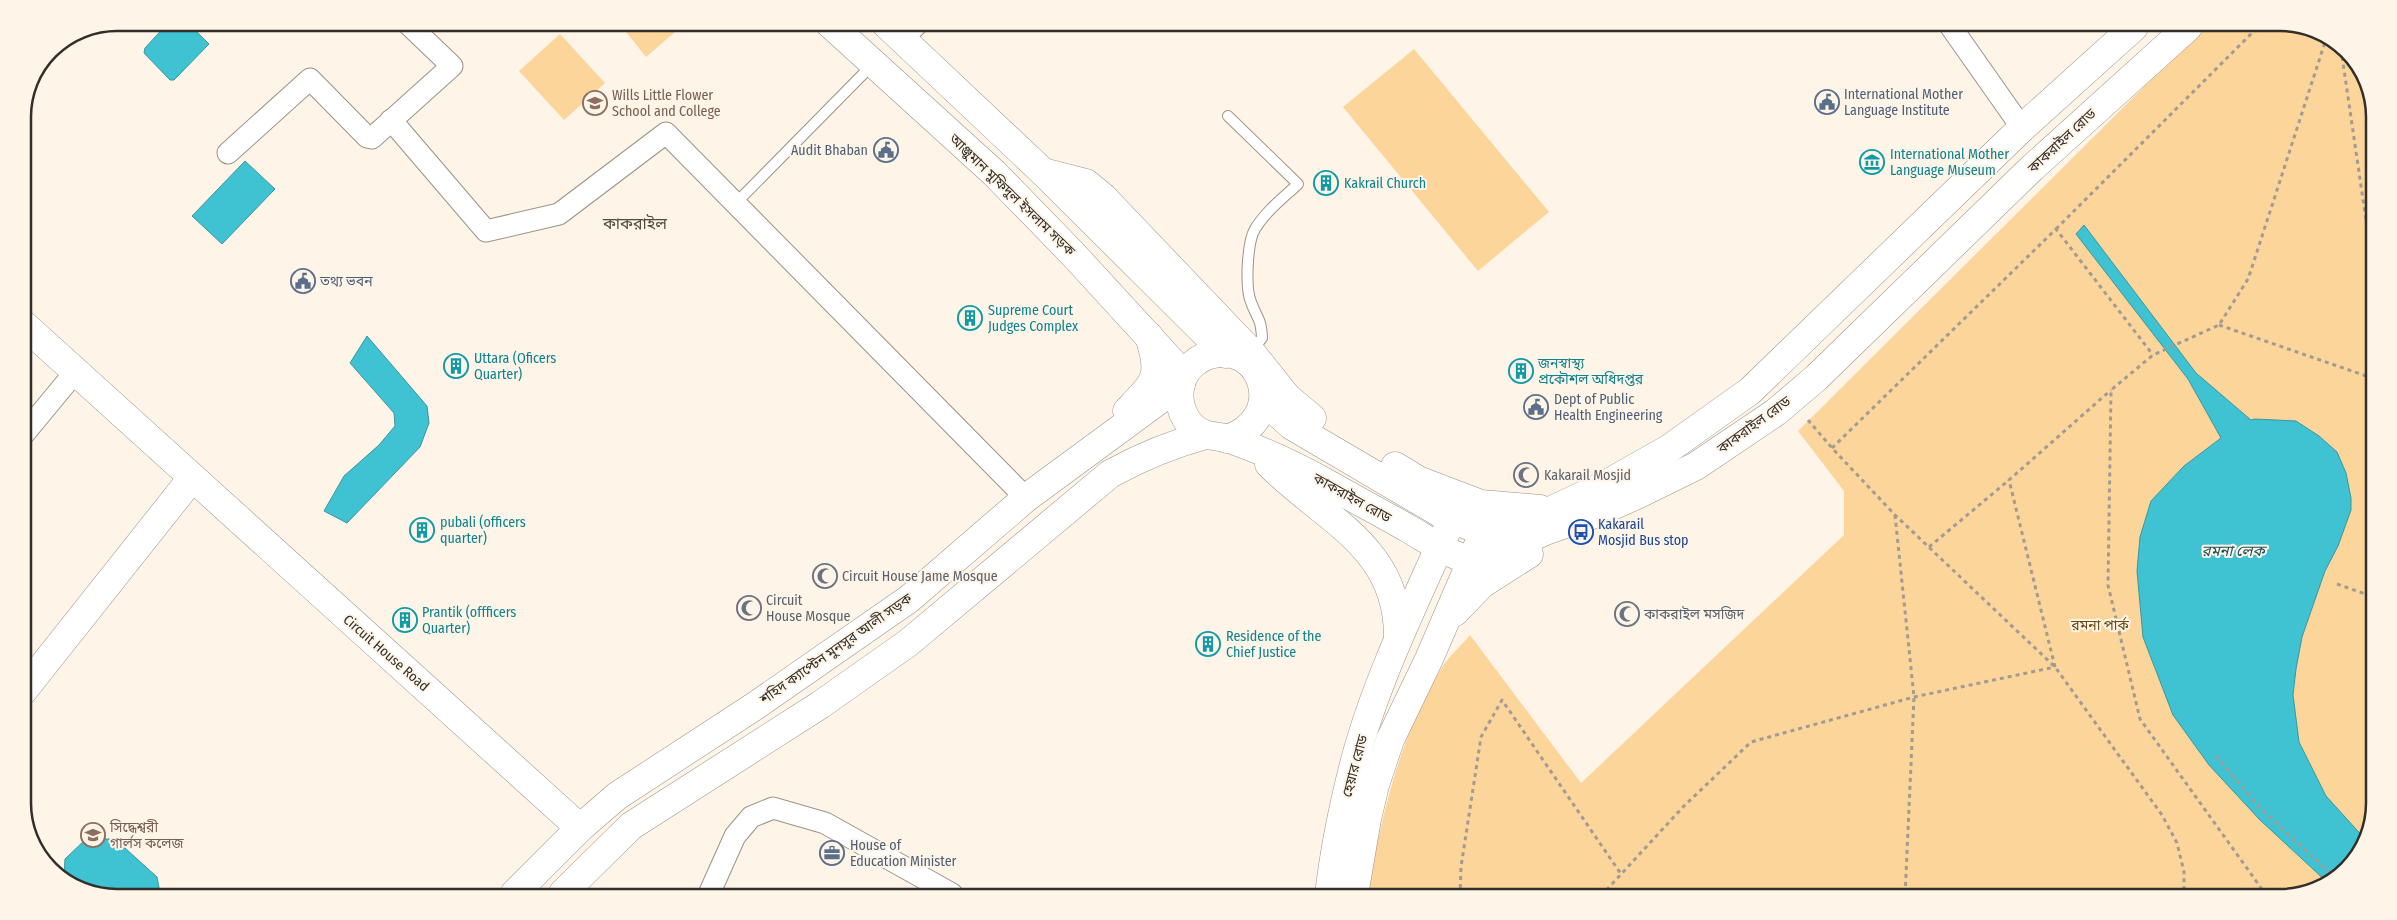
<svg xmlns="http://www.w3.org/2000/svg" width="2397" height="920" viewBox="0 0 2397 920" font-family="'Fira Sans Condensed','Noto Sans Bengali',sans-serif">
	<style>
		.green { fill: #fcd59b }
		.water { fill: #3fc2d2; stroke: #3b969f }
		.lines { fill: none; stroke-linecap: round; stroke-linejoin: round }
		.lane-casing { stroke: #9c9387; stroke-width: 12 }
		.street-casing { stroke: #9c9387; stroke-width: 23 }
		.secondary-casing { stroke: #9c9387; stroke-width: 29 }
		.primary-casing { stroke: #9c9387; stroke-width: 29 }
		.path { stroke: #a29b92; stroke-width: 3; stroke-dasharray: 4 4; stroke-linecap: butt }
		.lane { stroke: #fff; stroke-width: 10 }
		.street { stroke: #fff; stroke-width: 21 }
		.secondary { stroke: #fff; stroke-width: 28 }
		.primary { stroke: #fff; stroke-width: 28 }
		.labels { text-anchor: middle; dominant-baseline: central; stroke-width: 4; stroke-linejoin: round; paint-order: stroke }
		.service-label { font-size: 14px; fill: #4e5e75; stroke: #fef4e7; text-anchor: start }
		.education-label { font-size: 14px; fill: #785e54; stroke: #fef4e7; text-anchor: start }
		.street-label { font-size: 14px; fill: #322e29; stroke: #fef4e7 }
		.culture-label { font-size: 14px; fill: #0d838f; stroke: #fef4e7; text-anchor: start }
		.worship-label { font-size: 14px; fill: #5b616d; stroke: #fef4e7; text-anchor: start }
		.transit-label { font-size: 14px; fill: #164399; stroke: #fef4e7; text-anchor: start }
		.park-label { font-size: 14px; fill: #6c4a0c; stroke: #fef4e7 }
		.water-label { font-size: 15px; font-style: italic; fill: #1a5158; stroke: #fef4e7 }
		.quarter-label { font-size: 16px; fill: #524a3f; stroke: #fef4e7 }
		.rim { fill: none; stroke: #322e29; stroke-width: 2.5 }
	</style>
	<rect width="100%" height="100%" fill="#fef4e7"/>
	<g class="green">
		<path d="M627,24H684L646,57L623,28Z"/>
		<path d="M2204,27L2311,28L2355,60L2374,111L2369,834L2333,881L2280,897L1367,895C1382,816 1398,740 1441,669C1448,657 1461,646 1470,635L1581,783L1844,535V491L1798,431Z"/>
		<path d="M560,34L605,83L564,120L519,71Z"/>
		<path d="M1414,49L1549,212L1478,271L1343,107Z"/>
	</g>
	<g class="water">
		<path d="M168,23H188L209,44L174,80H170L144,53L145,48Z"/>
		<path d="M245,161L275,189L222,244L192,216Z"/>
		<path d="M2084,225L2196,373L2251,420L2255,419L2296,421L2319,436L2337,452L2346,473L2351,498V510L2338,546L2325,571L2302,637L2296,669L2293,695L2299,742L2326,796L2365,839L2333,881L2328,883L2260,820L2209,765L2173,715L2143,637L2137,571L2140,537L2151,501L2184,466L2221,438L2188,379L2076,234Z"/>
		<path d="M367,336L427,406L429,423L420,447L347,523L324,511L344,476L379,445L395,426L394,413L350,363Z"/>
		<path d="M86,839H115L157,877L160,893L86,892L64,876L65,859Z"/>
	</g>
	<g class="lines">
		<defs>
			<g id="lane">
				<path d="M1228,116L1298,184C1283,198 1265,212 1255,229C1247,242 1245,288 1251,302C1257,319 1261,317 1262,338L1251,352"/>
				<path d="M735,204L872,65"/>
			</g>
			<g id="street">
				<path d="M1951,27L2022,128"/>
				<path d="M902,39L917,24"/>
				<path d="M391,120L486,231L559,214L666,133L1026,498"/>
				<path d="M228,153L310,79L367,137L372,138L452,66L407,23"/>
				<path d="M23,435L76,371"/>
				<path d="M709,894L735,836L751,817L773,808L825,823L952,894"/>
			</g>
			<g id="secondary">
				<path d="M23,324L580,828"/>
				<path d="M23,691L192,478"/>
			</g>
			<g id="primary">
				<path d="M830,24L994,173L1072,253L1184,375"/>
				<path d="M886,24L1043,172L1226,354"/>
				<path d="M1043,172L1086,183L1103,197L1251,352L1287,397L1312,418"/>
				<path d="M1264,401L1292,426L1452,520L1484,531L1507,527L1552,510L1603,486L1670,448L1750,391L2022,128L2134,27"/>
				<path d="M1127,411C1156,381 1162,377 1149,336"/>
				<path d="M1227,439C1288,419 1264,343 1213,354C1199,357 1187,367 1182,380C1176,397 1181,417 1194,428C1206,438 1217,435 1230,439C1264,451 1298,467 1330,485C1356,500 1383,514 1409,529C1428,540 1449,555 1470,560C1474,560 1478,559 1482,559L1548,530L1592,515L1639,494L1696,466L1776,412L1816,378L2032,168L2188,27"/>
				<path d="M1269,464C1324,520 1399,546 1398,638"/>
				<path d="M1395,466L1418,480L1481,504L1540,509"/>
				<path d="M1455,612L1482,584L1529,554"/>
				<path d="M515,893L580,828L617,796L755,706L909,599L1026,498L1181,384"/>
				<path d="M563,893L631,826L820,705L908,643L1110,474C1141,457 1172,444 1206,435"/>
				<path d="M1329,895C1334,851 1343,807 1354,764C1374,686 1414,604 1447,530"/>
				<path d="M1354,895L1367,819L1375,785L1390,740L1429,659L1479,543"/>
			</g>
		</defs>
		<use href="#lane" class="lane-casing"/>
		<use href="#street" class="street-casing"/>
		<use href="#secondary" class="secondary-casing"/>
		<use href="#primary" class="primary-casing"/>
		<g class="path">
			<path d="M2341,49L2373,268"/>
			<path d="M2056,229L2258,27"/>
			<path d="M2219,325L2372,378"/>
			<path d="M1808,420L1832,448L1895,515L2055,667L2162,815L2177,843L2184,872V897"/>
			<path d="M1832,448L2056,229L2153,355"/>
			<path d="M1895,515L1914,697L1905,897"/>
			<path d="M1929,547L2009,480"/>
			<path d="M2337,584L2371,596"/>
			<path d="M2055,667L2009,480L2111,390"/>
			<path d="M2216,756L2257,805L2335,878"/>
			<path d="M1460,896L1461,867L1481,737L1502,700L1621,874"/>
			<path d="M1601,896L1683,807L1751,742L1914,697L2055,667"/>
			<path d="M2265,897L2261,888L2140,719L2108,585L2111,390L2153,355L2219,325L2248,279L2253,264L2326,39"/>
		</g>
		<use href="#lane" class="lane"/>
		<use href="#street" class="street"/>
		<use href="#secondary" class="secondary"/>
		<use href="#primary" class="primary"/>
	</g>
	<defs>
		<symbol id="civic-ring" viewBox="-11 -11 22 22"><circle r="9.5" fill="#fef4e7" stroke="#5c6f8a" stroke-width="1.5"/><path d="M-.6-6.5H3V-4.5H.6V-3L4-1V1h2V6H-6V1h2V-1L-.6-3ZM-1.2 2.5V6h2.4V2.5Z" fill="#5c6f8a"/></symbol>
		<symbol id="school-ring" viewBox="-11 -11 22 22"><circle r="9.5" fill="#fef4e7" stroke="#8d6e63" stroke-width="1.5"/><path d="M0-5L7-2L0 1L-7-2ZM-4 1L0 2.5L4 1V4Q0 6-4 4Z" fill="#8d6e63"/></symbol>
		<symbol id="museum-ring" viewBox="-11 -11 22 22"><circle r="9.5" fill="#fef4e7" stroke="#0f9aa8" stroke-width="1.5"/><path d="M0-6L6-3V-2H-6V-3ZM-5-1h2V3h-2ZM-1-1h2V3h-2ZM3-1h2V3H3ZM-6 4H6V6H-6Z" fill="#0f9aa8"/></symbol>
		<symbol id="building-ring" viewBox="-11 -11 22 22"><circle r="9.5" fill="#fef4e7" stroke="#0f9aa8" stroke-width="1.5"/><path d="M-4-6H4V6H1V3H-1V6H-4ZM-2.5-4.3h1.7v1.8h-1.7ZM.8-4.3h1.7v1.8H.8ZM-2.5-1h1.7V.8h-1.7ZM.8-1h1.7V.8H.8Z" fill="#0f9aa8"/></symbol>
		<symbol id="mosque-ring" viewBox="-11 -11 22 22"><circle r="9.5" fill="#fef4e7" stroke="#6b7280" stroke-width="1.5"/><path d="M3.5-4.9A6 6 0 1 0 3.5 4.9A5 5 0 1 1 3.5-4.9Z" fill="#6b7280"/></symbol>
		<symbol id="bus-ring" viewBox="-11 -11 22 22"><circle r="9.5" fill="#fef4e7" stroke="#1a4fb4" stroke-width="1.5"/><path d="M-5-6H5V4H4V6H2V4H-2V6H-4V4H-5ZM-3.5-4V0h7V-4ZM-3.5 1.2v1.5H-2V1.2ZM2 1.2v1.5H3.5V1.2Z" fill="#1a4fb4"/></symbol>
		<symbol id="university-ring" viewBox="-11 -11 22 22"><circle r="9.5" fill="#fef4e7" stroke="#8d6e63" stroke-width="1.5"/><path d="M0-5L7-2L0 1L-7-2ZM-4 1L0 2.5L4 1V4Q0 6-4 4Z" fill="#8d6e63"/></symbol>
		<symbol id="office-ring" viewBox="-11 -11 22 22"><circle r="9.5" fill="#fef4e7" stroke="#5c6f8a" stroke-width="1.5"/><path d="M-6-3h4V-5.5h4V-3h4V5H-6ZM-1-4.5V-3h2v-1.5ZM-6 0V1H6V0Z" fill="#5c6f8a"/></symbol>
	</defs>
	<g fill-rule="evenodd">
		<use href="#civic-ring" x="1813" y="88" width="28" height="28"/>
		<use href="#school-ring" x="581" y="89" width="28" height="28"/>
		<use href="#civic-ring" x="872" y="136" width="28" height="28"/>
		<use href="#museum-ring" x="1858" y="148" width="28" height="28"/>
		<use href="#building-ring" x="1312" y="169" width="28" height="28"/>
		<use href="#civic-ring" x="289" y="267" width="28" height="28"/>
		<use href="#building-ring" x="956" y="304" width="28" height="28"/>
		<use href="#building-ring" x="442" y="352" width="28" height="28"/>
		<use href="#building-ring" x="1507" y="357" width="28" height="28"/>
		<use href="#civic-ring" x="1522" y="393" width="28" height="28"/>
		<use href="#mosque-ring" x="1512" y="461" width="28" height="28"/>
		<use href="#building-ring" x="408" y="516" width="28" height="28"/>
		<use href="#bus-ring" x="1567" y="518" width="28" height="28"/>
		<use href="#mosque-ring" x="811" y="562" width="28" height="28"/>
		<use href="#mosque-ring" x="735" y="594" width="28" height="28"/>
		<use href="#mosque-ring" x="1613" y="600" width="28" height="28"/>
		<use href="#building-ring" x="391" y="606" width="28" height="28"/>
		<use href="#building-ring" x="1194" y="630" width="28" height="28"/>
		<use href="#university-ring" x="79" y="821" width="28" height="28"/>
		<use href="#office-ring" x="818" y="839" width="28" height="28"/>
	</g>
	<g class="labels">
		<g class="service-label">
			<text x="1844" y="94">International Mother<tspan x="1844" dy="16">Language Institute</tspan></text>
			<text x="868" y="150" text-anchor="end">Audit Bhaban</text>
			<text x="320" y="281">তথ্য ভবন</text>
			<text x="1554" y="399">Dept of Public<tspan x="1554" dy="16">Health Engineering</tspan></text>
			<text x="850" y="845">House of<tspan x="850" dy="16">Education Minister</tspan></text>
		</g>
		<g class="education-label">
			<text x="612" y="95">Wills Little Flower<tspan x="612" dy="16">School and College</tspan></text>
			<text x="110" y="827">সিদ্ধেশ্বরী<tspan x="110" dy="16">গার্লস কলেজ</tspan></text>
		</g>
		<g class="street-label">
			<text transform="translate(2062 141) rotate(-43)">কাকরাইল রোড</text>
			<text transform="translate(1012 195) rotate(44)">আঞ্জুমান মুফিদুল ইসলাম সড়ক</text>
			<text transform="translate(1754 425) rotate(-36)">কাকরাইল রোড</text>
			<text transform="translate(1352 498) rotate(29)">কাকরাইল রোড</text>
			<text transform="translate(836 649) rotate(-35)">শহিদ ক্যাপ্টেন মুনসুর আলী সড়ক</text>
			<text transform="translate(386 653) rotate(41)">Circuit House Road</text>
			<text transform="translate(1355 766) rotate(-75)">হেয়ার রোড</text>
		</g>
		<g class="culture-label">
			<text x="1890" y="154">International Mother<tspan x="1890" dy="16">Language Museum</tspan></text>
			<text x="1344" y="183">Kakrail Church</text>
			<text x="988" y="310">Supreme Court<tspan x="988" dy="16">Judges Complex</tspan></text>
			<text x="474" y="358">Uttara (Oficers<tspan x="474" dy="16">Quarter)</tspan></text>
			<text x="1538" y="363">জনস্বাস্থ্য<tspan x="1538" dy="16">প্রকৌশল অধিদপ্তর</tspan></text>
			<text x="440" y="522">pubali (officers<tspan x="440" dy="16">quarter)</tspan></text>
			<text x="422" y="612">Prantik (offficers<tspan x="422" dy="16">Quarter)</tspan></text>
			<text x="1226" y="636">Residence of the<tspan x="1226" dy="16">Chief Justice</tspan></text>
		</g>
		<g class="worship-label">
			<text x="1544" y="475">Kakarail Mosjid</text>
			<text x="842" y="576">Circuit House Jame Mosque</text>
			<text x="766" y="600">Circuit<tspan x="766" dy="16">House Mosque</tspan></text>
			<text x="1644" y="614">কাকরাইল মসজিদ</text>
		</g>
		<g class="transit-label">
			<text x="1598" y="524">Kakarail<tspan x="1598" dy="16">Mosjid Bus stop</tspan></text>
		</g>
		<g class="park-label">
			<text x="2100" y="625">রমনা পার্ক</text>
		</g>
		<g class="water-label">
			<text x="2233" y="551">রমনা লেক</text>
		</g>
		<g class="quarter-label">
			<text x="635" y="223">কাকরাইল</text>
		</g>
	</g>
	<path d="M0 0H2397V920H0ZM117 31H2280A86 86 0 0 1 2366 117V803A86 86 0 0 1 2280 889H117A86 86 0 0 1 31 803V117A86 86 0 0 1 117 31Z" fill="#fef4e7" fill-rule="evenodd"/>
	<path class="rim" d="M117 31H2280A86 86 0 0 1 2366 117V803A86 86 0 0 1 2280 889H117A86 86 0 0 1 31 803V117A86 86 0 0 1 117 31Z"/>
</svg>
